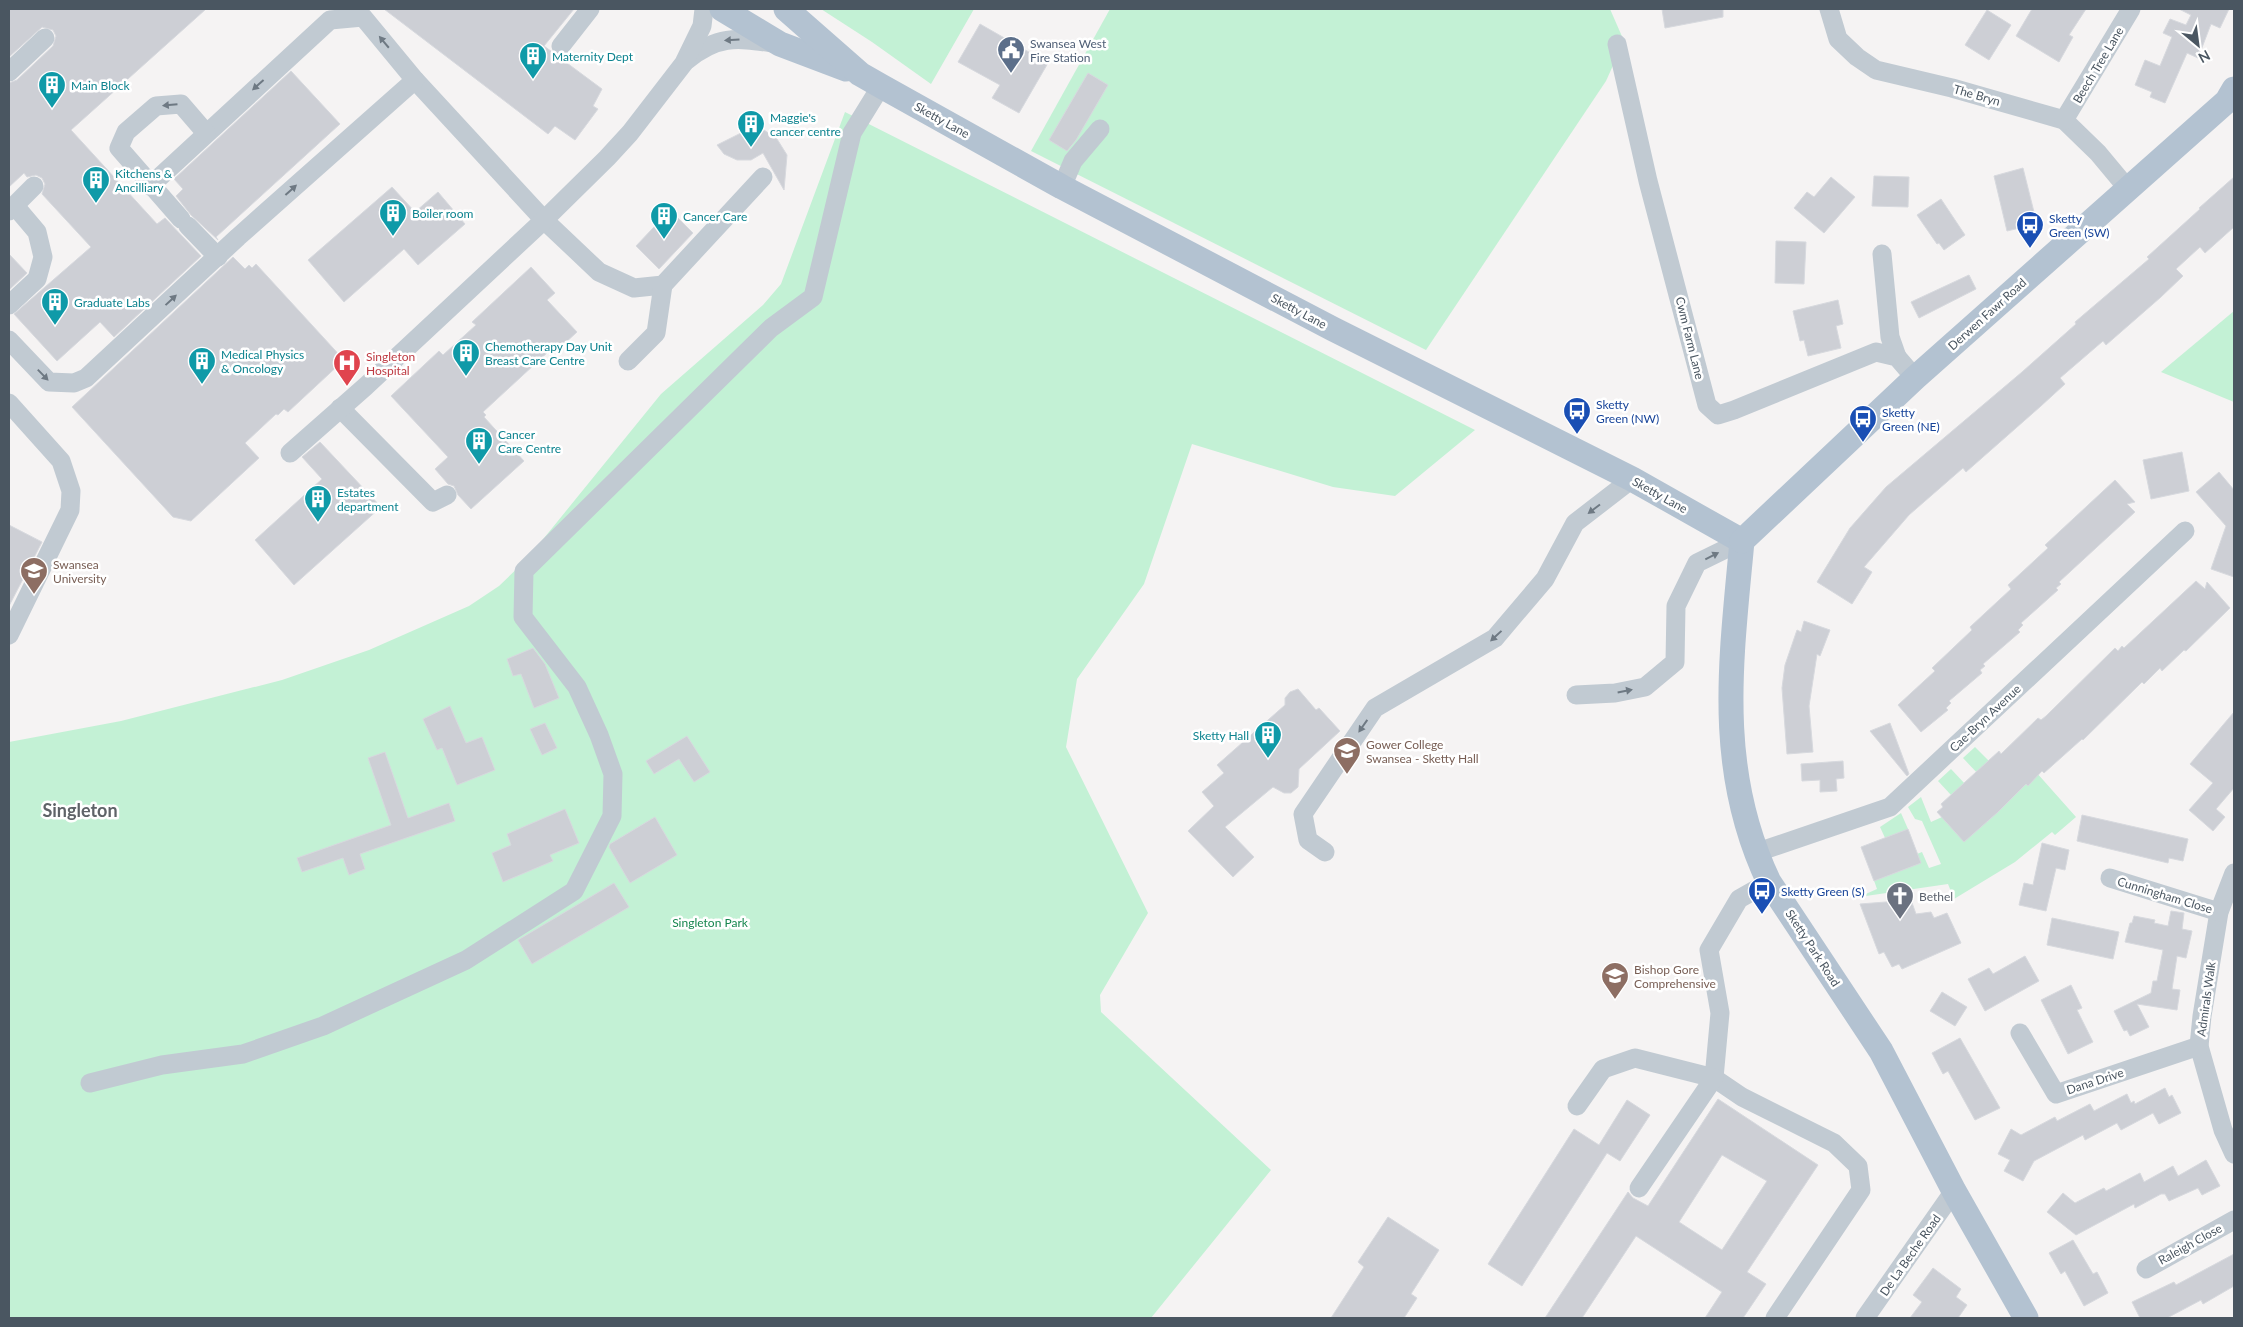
<svg xmlns="http://www.w3.org/2000/svg" width="2243" height="1327" viewBox="0 0 2243 1327" font-family="Lato,sans-serif">
	<style>
		.green { fill: #c3f1d5 }
		.building { fill: #cdcfd5; stroke: #d7d9de; fill-rule: evenodd }
		.lines { fill: none; stroke-linecap: round; stroke-linejoin: round }
		.minor { stroke: #c1cad2; stroke-width: 19 }
		.major { stroke: #b3c2d1; stroke-width: 25 }
		.oneway { fill: #6e7983 }
		.labels { text-anchor: middle; dominant-baseline: central; stroke-width: 5; stroke-linejoin: round; paint-order: stroke }
		.service-label { font-size: 12px; fill: #4e5e75; stroke: #fff; text-anchor: start }
		.culture-label { font-size: 12px; fill: #0d838f; stroke: #fff; text-anchor: start }
		.street-label { font-size: 12px; fill: #4a5661; stroke: #fff }
		.transit-label { font-size: 12px; fill: #164399; stroke: #fff; text-anchor: start }
		.health-label { font-size: 12px; fill: #be3a42; stroke: #fff; text-anchor: start }
		.education-label { font-size: 12px; fill: #785e54; stroke: #fff; text-anchor: start }
		.worship-label { font-size: 12px; fill: #5b616d; stroke: #fff; text-anchor: start }
		.park-label { font-size: 12px; fill: #17864f; stroke: #fff }
		.district-label { font-size: 18px; font-weight: bold; fill: #5f6368; stroke: #fff }
	</style>
	<rect width="100%" height="100%" fill="#f5f3f3"/>
	<g class="green">
		<path d="M821,9H974L931,84L872,42Z"/>
		<path d="M1110,9H1610L1624,41L1606,81L1426,350L1031,151Z"/>
		<path d="M845,112L1475,430L1395,496L1333,487L1192,444L1144,584L1077,679L1066,747L1148,913L1100,995L1101,1012L1271,1170L1151,1318H9V742L121,721L282,680L369,650L469,606L499,586L527,559L661,394L763,305L781,284Z"/>
		<path d="M2234,311V402L2161,372Z"/>
		<path d="M1975,747L1989,761L1979,775L1963,758Z"/>
		<path d="M1951,769L1966,785L1951,795L1938,781Z"/>
		<path d="M2036,772L2076,817L2055,835L2052,832L2015,862L1954,899L1948,884L1859,897L1877,889L1871,872L1922,852L1929,868L1941,864L1922,821L1915,819L1908,807L1921,797L1931,822L1942,817L1978,813L1987,822Z"/>
		<path d="M1901,813L1908,829L1886,840L1880,827Z"/>
	</g>
	<g class="building">
		<path d="M9,9H206L71,130L157,224L165,218L201,256L114,337L100,322L57,361L14,314L91,247L42,194L45,184L42,178L36,175L27,177L24,173L9,187V83L17,80L53,46L56,36L53,30L42,27L9,57Z"/>
		<path d="M384,9H574L544,46L602,89L593,106L598,109L575,140L555,126L548,134Z"/>
		<path d="M1662,9H1723V17L1665,28Z"/>
		<path d="M2032,9H2086L2069,35L2073,37L2059,62L2016,36Z"/>
		<path d="M2179,9H2229L2220,28L2211,24L2198,58L2187,53L2165,103L2150,97L2152,92L2135,85L2145,60L2160,66L2172,37L2163,33L2170,19L2186,25L2191,15Z"/>
		<path d="M1987,10L2011,25L1989,60L1965,45Z"/>
		<path d="M980,24L1048,63L1019,113L992,98L1000,85L958,62Z"/>
		<path d="M291,71L340,124L216,237L218,240L191,215L176,196L183,189L174,179Z"/>
		<path d="M1088,73L1108,85L1076,140L1067,151L1049,140Z"/>
		<path d="M749,129L764,130L777,139L787,155L784,190L763,153L751,160H737L724,154L717,145Z"/>
		<path d="M2023,168L2037,224L2007,231L1994,176Z"/>
		<path d="M1874,176L1909,177L1908,207L1872,206Z"/>
		<path d="M1831,177L1855,197L1824,233L1794,208L1807,192L1814,197Z"/>
		<path d="M2234,177V227L2205,253L2200,247L2176,269L2183,276L2161,297L2106,345L2103,341L2060,378L2065,384L2041,406L1966,472L1963,468L1909,515L1864,567L1872,572L1852,604L1817,582L1850,528L1886,487L2022,372L2076,324L2075,322L2149,259L2147,257L2200,209L2199,208Z"/>
		<path d="M392,187L415,212L438,192L465,224L418,265L404,249L344,302L308,260Z"/>
		<path d="M1941,199L1965,235L1944,250L1939,243L1937,244L1917,215Z"/>
		<path d="M670,210L693,233L659,269L636,246Z"/>
		<path d="M1776,241L1806,242L1804,284L1775,283Z"/>
		<path d="M9,254L27,273L9,290Z"/>
		<path d="M233,257L245,269L249,265L252,268L256,264L344,360L288,412L284,409L278,415L276,414L245,443L259,458L191,521L173,517L72,407Z"/>
		<path d="M531,267L555,293L547,300L577,332L551,356L548,352L483,412L486,415L484,417L524,461L471,509L458,495L454,486L448,484L435,469L448,457L391,396L439,351L443,355L476,325L472,322Z"/>
		<path d="M1969,275L1976,289L1919,318L1911,302Z"/>
		<path d="M1838,300L1843,324L1836,326L1841,348L1808,356L1804,340L1800,341L1793,311Z"/>
		<path d="M320,442L381,507L294,585L255,540L322,479L302,457Z"/>
		<path d="M2182,452L2189,491L2151,499L2143,460Z"/>
		<path d="M2219,472L2234,490V577L2211,569L2226,526L2196,492Z"/>
		<path d="M2115,480L2135,502L2127,504L2135,512L2059,582L2061,584L2056,588L2058,590L2021,623L2023,625L2018,630L2020,632L1983,664L1985,666L1980,670L1982,673L1949,701L1951,703L1946,708L1948,710L1921,732L1898,705L1935,671L1932,668L1972,630L1970,627L2011,589L2008,585L2048,548L2045,545Z"/>
		<path d="M9,525L42,542L9,606Z"/>
		<path d="M2196,581L2205,589L2207,582L2230,608L2186,651L2184,650L2162,671L2160,668L2144,684L2142,682L2083,740L2082,739L2044,773L2042,771L2028,786L2026,784L1998,812L1964,842L1937,812L1943,807L1941,804L1999,751L2001,754L2038,718L2041,720L2046,716L2115,648L2118,651L2122,646L2124,648Z"/>
		<path d="M1804,621L1830,630L1820,656L1817,654L1809,706L1813,752L1787,754L1782,688L1785,665L1797,630L1801,632Z"/>
		<path d="M533,648L545,664L559,698L534,708L521,674L513,676L507,659Z"/>
		<path d="M1298,689L1316,710L1319,708L1340,731L1299,769L1298,787L1291,793H1284L1273,787L1225,827L1254,857L1233,877L1188,831L1214,806L1202,792L1224,773L1217,765L1285,705V698L1290,692Z"/>
		<path d="M450,706L466,743L482,737L495,770L457,785L442,748L437,750L423,719Z"/>
		<path d="M2234,712V788L2216,809L2225,817L2213,831L2189,810L2213,783L2190,764Z"/>
		<path d="M545,723L557,748L542,755L530,729Z"/>
		<path d="M1890,723L1909,774L1907,776L1870,731Z"/>
		<path d="M687,736L710,772L694,782L679,759L654,774L646,761Z"/>
		<path d="M385,752L408,818L449,803L455,821L360,854L365,869L349,875L343,858L302,872L297,858L391,825L368,758Z"/>
		<path d="M1843,761L1844,778L1836,779L1837,791L1820,792V780L1802,781L1801,764Z"/>
		<path d="M565,809L579,843L550,855L553,861L503,882L492,853L511,845L507,834Z"/>
		<path d="M2082,815L2188,839L2183,861L2169,858L2168,863L2077,841Z"/>
		<path d="M655,817L677,855L630,883L609,847L610,844Z"/>
		<path d="M1908,829L1921,863L1874,881L1861,847Z"/>
		<path d="M2042,843L2069,850L2065,870L2056,868L2046,911L2019,905L2024,883L2033,885Z"/>
		<path d="M614,883L629,907L532,964L518,940Z"/>
		<path d="M1911,900L1916,914L1931,912L1934,918L1947,913L1961,943L1902,969L1899,964L1892,967L1884,952L1879,954L1860,904Z"/>
		<path d="M2171,911L2184,913L2182,929L2192,931L2186,958L2177,956L2172,989L2180,990L2177,1010L2137,1004L2149,1027L2130,1036L2127,1030L2124,1031L2114,1011L2151,993L2153,981H2157L2163,950L2125,942L2130,923H2132L2134,916L2155,920L2154,923L2168,926Z"/>
		<path d="M2052,918L2119,932L2113,959L2047,945Z"/>
		<path d="M2025,956L2039,981L1985,1011L1968,979L1989,968L1993,974Z"/>
		<path d="M2071,985L2082,1008L2077,1010L2093,1042L2068,1054L2041,1000Z"/>
		<path d="M1942,992L1967,1007L1955,1026L1930,1011Z"/>
		<path d="M1960,1038L2000,1108L1975,1120L1948,1071L1943,1074L1932,1053Z"/>
		<path d="M2165,1088L2169,1097L2172,1095L2181,1113L2159,1124L2153,1113L2121,1130L2117,1123L2085,1140L2083,1135L2034,1161L2023,1181L2004,1171L2010,1160L1998,1154L2011,1129L2021,1135L2055,1117L2057,1121L2090,1104L2094,1111L2127,1094L2131,1103L2134,1101L2135,1104Z"/>
		<path d="M1718,1099L1818,1165L1747,1272L1766,1284L1743,1318H1705L1722,1292L1636,1236L1582,1318H1545L1628,1192L1633,1198L1648,1206ZM1722,1155L1767,1181L1722,1250L1679,1222Z"/>
		<path d="M1627,1100L1650,1115L1620,1161L1607,1153L1522,1286L1488,1264L1574,1129L1599,1145Z"/>
		<path d="M2206,1160L2220,1186L2202,1195L2198,1188L2169,1201L2165,1194H2161L2135,1208L2134,1204L2076,1235L2047,1212L2063,1193L2075,1203L2104,1188L2106,1191L2140,1173L2144,1182L2173,1166L2178,1176Z"/>
		<path d="M1388,1217L1439,1250L1411,1294L1417,1298L1404,1318H1331L1364,1267L1358,1262Z"/>
		<path d="M2073,1240L2093,1274L2097,1272L2108,1293L2084,1306L2065,1271L2061,1274L2049,1253Z"/>
		<path d="M2234,1254V1286L2203,1304L2201,1300L2167,1318H2140L2132,1302L2174,1282L2176,1285Z"/>
		<path d="M1933,1268L1961,1289L1956,1297L1967,1305L1958,1318H1910L1922,1302L1913,1295Z"/>
	</g>
	<g class="lines">
		<g class="minor">
			<path d="M1829,9L1838,39L1857,57L1876,70L1952,88L2064,120L2098,153L2128,189"/>
			<path d="M1617,44L1648,181L1707,405L1718,415L1734,410L1876,352L1897,357L1915,378"/>
			<path d="M561,46L590,9"/>
			<path d="M687,60C718,35 736,38 773,43"/>
			<path d="M9,72L45,38"/>
			<path d="M2064,120L2131,9"/>
			<path d="M150,186L330,20L363,17L415,80L544,220L599,272L634,288L663,285L763,177"/>
			<path d="M1062,187L1073,161L1100,129"/>
			<path d="M9,211L34,186"/>
			<path d="M181,219L119,148L126,132L156,106L181,104L206,133"/>
			<path d="M188,226L218,257"/>
			<path d="M1882,254L1890,337L1897,357"/>
			<path d="M9,305L37,279L43,257L37,232L15,206"/>
			<path d="M9,340L49,382L74,383L86,378L238,237L415,80"/>
			<path d="M628,361L656,333L663,285"/>
			<path d="M9,403L61,461L71,491L70,510L9,635"/>
			<path d="M340,408L433,502L447,495"/>
			<path d="M290,453L366,386L544,220L607,158L630,133L684,63L702,26L704,9"/>
			<path d="M1576,695L1615,693L1645,687L1675,662L1676,606L1697,563L1742,541"/>
			<path d="M1325,852L1308,840L1303,814L1375,708L1495,638L1545,579L1575,523L1632,479"/>
			<path d="M1755,853L1890,807L2185,531"/>
			<path d="M2234,873L2219,912L2202,1016L2199,1046L2223,1130L2234,1154"/>
			<path d="M2110,878L2219,912"/>
			<path d="M1769,882L1739,899L1709,950L1720,1013L1714,1078L1742,1097L1834,1143L1858,1166L1861,1190L1775,1318"/>
			<path d="M2020,1033L2056,1094L2199,1046"/>
			<path d="M90,1083L162,1065L243,1054L323,1026L466,960L574,891L612,816L613,774L599,735L577,687L523,617L524,571L771,328L813,297L852,133L881,86"/>
			<path d="M1577,1106L1603,1069L1635,1058L1714,1078L1639,1188"/>
			<path d="M2146,1269L2234,1220"/>
			<path d="M1865,1318L1954,1191"/>
		</g>
		<g class="major">
			<path d="M722,9L780,44L846,69"/>
			<path d="M786,9L860,74L881,86L1062,187L1333,329L1632,479L1742,541"/>
			<path d="M1742,541C1731,661 1715,769 1769,882L1881,1051L1954,1191L2026,1318"/>
			<path d="M1742,541L1915,378L2227,101L2234,89"/>
		</g>
	</g>
	<defs><path id="oneway-solid" d="M-6-.8H1V-3.2L6.5 0L1 3.2V.8H-6Z" transform="scale(1.25)"/></defs>
	<g class="oneway">
		<use href="#oneway-solid" transform="translate(732 40) rotate(177)"/>
		<use href="#oneway-solid" transform="translate(384 42) rotate(-130)"/>
		<use href="#oneway-solid" transform="translate(258 85) rotate(138)"/>
		<use href="#oneway-solid" transform="translate(170 105) rotate(175)"/>
		<use href="#oneway-solid" transform="translate(291 190) rotate(-42)"/>
		<use href="#oneway-solid" transform="translate(171 300) rotate(-43)"/>
		<use href="#oneway-solid" transform="translate(43 375) rotate(46)"/>
		<use href="#oneway-solid" transform="translate(1594 509) rotate(143)"/>
		<use href="#oneway-solid" transform="translate(1712 556) rotate(-27)"/>
		<use href="#oneway-solid" transform="translate(1496 636) rotate(137)"/>
		<use href="#oneway-solid" transform="translate(1625 691) rotate(-11)"/>
		<use href="#oneway-solid" transform="translate(1363 726) rotate(125)"/>
	</g>
	<defs>
		<symbol id="civic-pin" viewBox="-11 -11 22 30"><path d="M0 17L-7.5 6A9.5 9.5 0 1 1 7.5 6Z" fill="#5c6f8a" stroke="#fff"/><path d="M-.6-6.5H3V-4.5H.6V-3L4-1V1h2V6H-6V1h2V-1L-.6-3ZM-1.2 2.5V6h2.4V2.5Z" fill="#fff"/></symbol>
		<symbol id="building-pin" viewBox="-11 -11 22 30"><path d="M0 17L-7.5 6A9.5 9.5 0 1 1 7.5 6Z" fill="#0f9aa8" stroke="#fff"/><path d="M-4-6H4V6H1V3H-1V6H-4ZM-2.5-4.3h1.7v1.8h-1.7ZM.8-4.3h1.7v1.8H.8ZM-2.5-1h1.7V.8h-1.7ZM.8-1h1.7V.8H.8Z" fill="#fff"/></symbol>
		<symbol id="bus-pin" viewBox="-11 -11 22 30"><path d="M0 17L-7.5 6A9.5 9.5 0 1 1 7.5 6Z" fill="#1a4fb4" stroke="#fff"/><path d="M-5-6H5V4H4V6H2V4H-2V6H-4V4H-5ZM-3.5-4V0h7V-4ZM-3.5 1.2v1.5H-2V1.2ZM2 1.2v1.5H3.5V1.2Z" fill="#fff"/></symbol>
		<symbol id="hospital-pin" viewBox="-11 -11 22 30"><path d="M0 17L-7.5 6A9.5 9.5 0 1 1 7.5 6Z" fill="#e0444e" stroke="#fff"/><path d="M-5-5h3v3.5h4V-5h3V5h-3V1.5h-4V5h-3Z" fill="#fff"/></symbol>
		<symbol id="university-pin" viewBox="-11 -11 22 30"><path d="M0 17L-7.5 6A9.5 9.5 0 1 1 7.5 6Z" fill="#8d6e63" stroke="#fff"/><path d="M0-5L7-2L0 1L-7-2ZM-4 1L0 2.5L4 1V4Q0 6-4 4Z" fill="#fff"/></symbol>
		<symbol id="church-pin" viewBox="-11 -11 22 30"><path d="M0 17L-7.5 6A9.5 9.5 0 1 1 7.5 6Z" fill="#6b7280" stroke="#fff"/><path d="M-1.2-6h2.4v3.5h3.3v2.4h-3.3V6h-2.4V-.1h-3.3v-2.4h3.3Z" fill="#fff"/></symbol>
		<symbol id="school-pin" viewBox="-11 -11 22 30"><path d="M0 17L-7.5 6A9.5 9.5 0 1 1 7.5 6Z" fill="#8d6e63" stroke="#fff"/><path d="M0-5L7-2L0 1L-7-2ZM-4 1L0 2.5L4 1V4Q0 6-4 4Z" fill="#fff"/></symbol>
	</defs>
	<g fill-rule="evenodd">
		<use href="#civic-pin" x="995" y="34" width="32" height="43"/>
		<use href="#building-pin" x="517" y="40" width="32" height="43"/>
		<use href="#building-pin" x="36" y="69" width="32" height="43"/>
		<use href="#building-pin" x="735" y="108" width="32" height="43"/>
		<use href="#building-pin" x="80" y="164" width="32" height="43"/>
		<use href="#building-pin" x="377" y="197" width="32" height="43"/>
		<use href="#building-pin" x="648" y="200" width="32" height="43"/>
		<use href="#bus-pin" x="2014" y="209" width="32" height="43"/>
		<use href="#building-pin" x="39" y="286" width="32" height="43"/>
		<use href="#building-pin" x="450" y="337" width="32" height="43"/>
		<use href="#building-pin" x="186" y="345" width="32" height="43"/>
		<use href="#hospital-pin" x="331" y="347" width="32" height="43"/>
		<use href="#bus-pin" x="1561" y="395" width="32" height="43"/>
		<use href="#bus-pin" x="1847" y="403" width="32" height="43"/>
		<use href="#building-pin" x="463" y="425" width="32" height="43"/>
		<use href="#building-pin" x="302" y="483" width="32" height="43"/>
		<use href="#university-pin" x="18" y="555" width="32" height="43"/>
		<use href="#building-pin" x="1252" y="719" width="32" height="43"/>
		<use href="#university-pin" x="1331" y="735" width="32" height="43"/>
		<use href="#bus-pin" x="1746" y="875" width="32" height="43"/>
		<use href="#church-pin" x="1884" y="880" width="32" height="43"/>
		<use href="#school-pin" x="1599" y="960" width="32" height="43"/>
	</g>
	<g class="labels">
		<g class="service-label">
			<text x="1030" y="43">Swansea West<tspan x="1030" dy="14">Fire Station</tspan></text>
		</g>
		<g class="culture-label">
			<text x="552" y="56">Maternity Dept</text>
			<text x="71" y="85">Main Block</text>
			<text x="770" y="117">Maggie's<tspan x="770" dy="14">cancer centre</tspan></text>
			<text x="115" y="173">Kitchens &amp;<tspan x="115" dy="14">Ancilliary</tspan></text>
			<text x="412" y="213">Boiler room</text>
			<text x="683" y="216">Cancer Care</text>
			<text x="74" y="302">Graduate Labs</text>
			<text x="485" y="346">Chemotherapy Day Unit<tspan x="485" dy="14">Breast Care Centre</tspan></text>
			<text x="221" y="354">Medical Physics<tspan x="221" dy="14">&amp; Oncology</tspan></text>
			<text x="498" y="434">Cancer<tspan x="498" dy="14">Care Centre</tspan></text>
			<text x="337" y="492">Estates<tspan x="337" dy="14">department</tspan></text>
			<text x="1249" y="735" text-anchor="end">Sketty Hall</text>
		</g>
		<g class="street-label">
			<text transform="translate(2098 65) rotate(-59)">Beech Tree Lane</text>
			<text transform="translate(1977 95) rotate(16)">The Bryn</text>
			<text transform="translate(942 120) rotate(29)">Sketty Lane</text>
			<text transform="translate(1299 311) rotate(28)">Sketty Lane</text>
			<text transform="translate(1987 314) rotate(-42)">Derwen Fawr Road</text>
			<text transform="translate(1690 338) rotate(76)">Cwm Farm Lane</text>
			<text transform="translate(1660 495) rotate(29)">Sketty Lane</text>
			<text transform="translate(1985 718) rotate(-43)">Cae-Bryn Avenue</text>
			<text transform="translate(2165 895) rotate(17)">Cunningham Close</text>
			<text transform="translate(1813 948) rotate(57)">Sketty Park Road</text>
			<text transform="translate(2206 999) rotate(-82)">Admirals Walk</text>
			<text transform="translate(2095 1081) rotate(-18)">Dana Drive</text>
			<text transform="translate(2190 1244) rotate(-29)">Raleigh Close</text>
			<text transform="translate(1910 1255) rotate(-55)">De La Beche Road</text>
		</g>
		<g class="transit-label">
			<text x="2049" y="218">Sketty<tspan x="2049" dy="14">Green (SW)</tspan></text>
			<text x="1596" y="404">Sketty<tspan x="1596" dy="14">Green (NW)</tspan></text>
			<text x="1882" y="412">Sketty<tspan x="1882" dy="14">Green (NE)</tspan></text>
			<text x="1781" y="891">Sketty Green (S)</text>
		</g>
		<g class="health-label">
			<text x="366" y="356">Singleton<tspan x="366" dy="14">Hospital</tspan></text>
		</g>
		<g class="education-label">
			<text x="53" y="564">Swansea<tspan x="53" dy="14">University</tspan></text>
			<text x="1366" y="744">Gower College<tspan x="1366" dy="14">Swansea - Sketty Hall</tspan></text>
			<text x="1634" y="969">Bishop Gore<tspan x="1634" dy="14">Comprehensive</tspan></text>
		</g>
		<g class="worship-label">
			<text x="1919" y="896">Bethel</text>
		</g>
		<g class="park-label">
			<text x="710" y="922">Singleton Park</text>
		</g>
		<g class="district-label">
			<text x="80" y="810">Singleton</text>
		</g>
	</g>
	<rect width="2243" height="1327" fill="none" stroke="#4a5661" stroke-width="20"/>
	<g transform="translate(2198 45) rotate(151)" stroke="#ffffff" stroke-width="4" paint-order="stroke">
	<path d="M0-4L9 19L0 12L-9 19Z" fill="#4a5661"/>
	<text y="-8" font-size="14" font-weight="bold" text-anchor="middle" fill="#4a5661">N</text>
	</g>
</svg>
